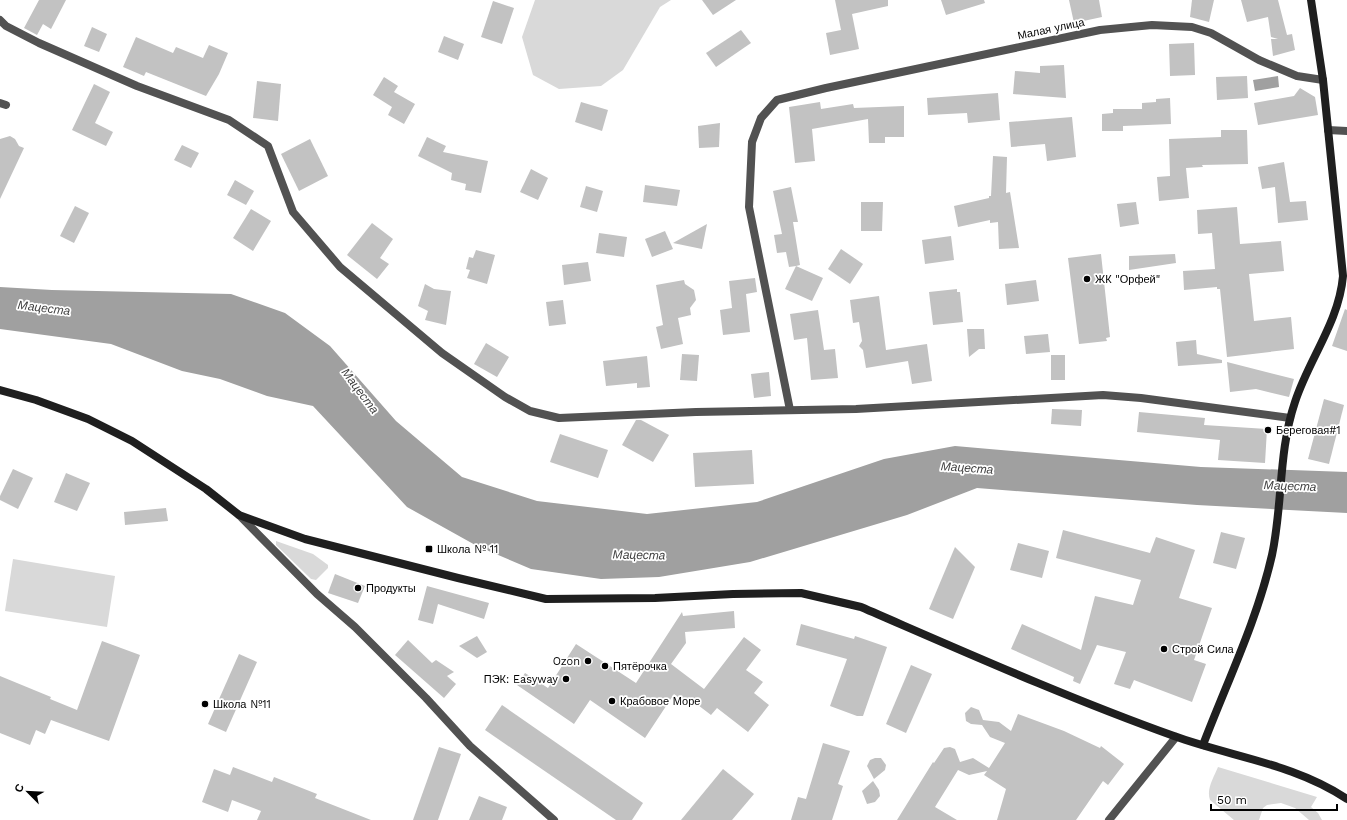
<svg xmlns="http://www.w3.org/2000/svg" width="1347" height="820" viewBox="0 0 1347 820" font-family="'Work Sans',sans-serif">
	<style>
		.green { fill: #d9d9d9 }
		.water { fill: #a0a0a0 }
		.building { fill: #c2c2c2 }
		.lines { fill: none; stroke-linecap: round; stroke-linejoin: round }
		.street { stroke: #525252; stroke-width: 8 }
		.secondary { stroke: #1f1f1f; stroke-width: 8 }
		.poi-dot { fill: #000; stroke: #fff; stroke-width: 1.5 }
		.labels { text-anchor: middle; dominant-baseline: central; stroke-width: 3.5; stroke-linejoin: round; paint-order: stroke }
		.street-label { font-size: 11px; fill: #000; stroke: #fff }
		.poi-label { font-size: 11px; fill: #000; stroke: #fff; text-anchor: start }
		.water-label { font-size: 12px; font-style: italic; fill: #414141; stroke: #fff }
	</style>
	<rect width="100%" height="100%" fill="#fff"/>
	<g class="green">
		<path d="M535,0H671L660,7L623,70L601,86L559,89L533,75L522,37Z"/>
		<path d="M276,541L313,554L328,565V568L316,580L311,579L276,545Z"/>
		<path d="M13,559L115,576L107,627L5,611Z"/>
		<path d="M1218,767L1317,797L1311,807L1318,813L1322,820H1309L1295,808L1281,803L1267,805L1263,808L1259,820H1234L1210,800C1206,789 1214,777 1218,767Z"/>
	</g>
	<g class="water">
		<path d="M1278,76L1279,87L1255,91L1253,80Z"/>
		<path d="M0,287L52,290L231,294L285,313L330,346L396,421L462,477L537,501L647,514L757,502L884,459L955,446L1201,467L1347,472V513L1197,505L977,488L907,515L750,562L659,577L601,579L531,569L477,546L407,507L313,406L267,396L220,379L182,371L111,344L0,329Z"/>
	</g>
	<g class="building">
		<path d="M39,0H66L51,29L43,24L37,35L24,28Z"/>
		<path d="M702,0H736L713,15Z"/>
		<path d="M835,0H888V6L852,14L859,49L830,55L826,33L841,30Z"/>
		<path d="M941,0H984L985,3L946,15Z"/>
		<path d="M1069,0H1099L1102,17L1074,23Z"/>
		<path d="M1192,0H1214L1209,22L1190,17Z"/>
		<path d="M1241,0H1278L1287,35L1292,34L1295,50L1273,56L1271,39H1278L1271,37L1268,17L1247,22Z"/>
		<path d="M493,1L514,8L502,44L481,37Z"/>
		<path d="M92,27L107,34L99,52L84,46Z"/>
		<path d="M741,30L751,43L716,67L706,53Z"/>
		<path d="M444,36L464,44L458,60L438,52Z"/>
		<path d="M136,37L173,53L176,47L203,58L209,45L228,53L219,74L206,96L146,72L144,76L123,67Z"/>
		<path d="M1194,43L1195,75L1170,76L1169,44Z"/>
		<path d="M1064,65L1066,98L1013,94L1015,71L1040,73V66Z"/>
		<path d="M1247,76L1248,98L1217,100L1216,77Z"/>
		<path d="M384,77L398,86L394,92L415,104L404,124L388,115L392,107L373,95Z"/>
		<path d="M257,81L281,84L278,121L253,118Z"/>
		<path d="M94,84L110,92L95,123L113,132L106,146L72,130Z"/>
		<path d="M1300,88L1315,97L1318,115L1258,125L1254,103L1294,96Z"/>
		<path d="M998,93L1000,120L968,123L967,113L928,115L927,98Z"/>
		<path d="M1170,98L1171,124L1123,126V131H1102V114L1113,113V109H1142V103L1156,102V99Z"/>
		<path d="M581,102L608,110L602,131L575,122Z"/>
		<path d="M820,102L821,109L853,104L854,108L904,106V137H885V143H869L868,119L812,129L815,161L795,163L789,107Z"/>
		<path d="M1072,117L1076,157L1047,161L1045,144L1011,147L1009,122Z"/>
		<path d="M720,123L719,147L699,148L698,126Z"/>
		<path d="M1221,130H1247L1248,164L1202,165L1203,167L1186,168L1189,198L1159,201L1157,177L1170,176L1169,139L1221,137Z"/>
		<path d="M10,136L15,139L19,146L24,148L0,199V139Z"/>
		<path d="M427,137L446,146L443,152L488,161L481,193L465,190L466,184L451,180L452,173L418,156Z"/>
		<path d="M310,139L328,176L299,191L281,154Z"/>
		<path d="M182,145L199,153L191,168L174,160Z"/>
		<path d="M993,156L1007,157L1006,193L1010,192L1019,248L999,249L998,222L990,223V220L958,227L954,206L989,198V196H991Z"/>
		<path d="M1284,162L1290,202L1306,201L1308,220L1278,223L1275,187L1262,189L1258,167Z"/>
		<path d="M531,169L548,178L538,200L520,192Z"/>
		<path d="M235,180L254,191L246,205L227,195Z"/>
		<path d="M645,185L680,190L677,206L643,202Z"/>
		<path d="M586,186L603,191L597,212L580,207Z"/>
		<path d="M791,187L798,222H793L800,265L796,266L823,278L812,301L785,289L796,266L789,267L786,252L777,253L774,235L782,234L773,191Z"/>
		<path d="M861,202H883L882,231H861Z"/>
		<path d="M1136,202L1139,224L1120,227L1117,204Z"/>
		<path d="M75,206L89,213L74,243L60,236Z"/>
		<path d="M1237,207L1240,244L1281,241L1284,271L1249,274L1254,321L1291,317L1294,349L1227,357L1220,289H1217V287L1184,290L1183,271L1215,269L1212,233L1198,234L1197,210Z"/>
		<path d="M251,209L271,221L253,251L233,238Z"/>
		<path d="M372,223L393,239L380,258L389,264L377,279L347,255Z"/>
		<path d="M707,224L702,249L673,243Z"/>
		<path d="M665,231L673,249L652,257L645,239Z"/>
		<path d="M599,233L627,237L624,257L596,253Z"/>
		<path d="M951,236L954,260L925,264L922,240Z"/>
		<path d="M841,249L863,264L850,284L828,269Z"/>
		<path d="M476,250L495,255L487,284L467,278L470,270L466,269L469,257L473,258Z"/>
		<path d="M1101,254L1110,337L1106,338L1107,341L1079,344L1068,258Z"/>
		<path d="M1175,254L1176,263L1129,270V256Z"/>
		<path d="M588,262L591,281L564,285L562,265Z"/>
		<path d="M755,278L757,292L746,294L750,332L723,335L720,310L732,308L729,281Z"/>
		<path d="M684,280L685,284L694,290L696,300L690,308L691,315L678,318L683,344L661,349L656,327L663,325L656,285Z"/>
		<path d="M1036,280L1039,301L1007,305L1005,284Z"/>
		<path d="M425,284L434,289L451,291L446,325L425,320L428,311L418,306Z"/>
		<path d="M957,289V292H960L963,322L933,325L929,292Z"/>
		<path d="M879,296L886,350L927,344L932,381L912,384L908,361L866,368L863,350L859,346L862,341L859,322L853,323L850,300Z"/>
		<path d="M563,300L566,324L549,326L546,302Z"/>
		<path d="M1345,309L1347,310V351L1332,346Z"/>
		<path d="M818,310L824,350L835,349L838,378L811,380L807,338L794,340L790,314Z"/>
		<path d="M967,329H984L985,349H979L969,357Z"/>
		<path d="M1048,334L1050,352L1026,354L1024,336Z"/>
		<path d="M1196,340L1197,354L1222,360V363L1178,366L1176,342Z"/>
		<path d="M486,343L509,357L497,377L474,364Z"/>
		<path d="M682,354L699,355L697,381L680,380Z"/>
		<rect x="1051" y="355" width="14" height="25"/>
		<path d="M647,356L650,387L637,388V383L606,386L603,361Z"/>
		<path d="M1227,362L1294,379L1289,397L1256,389L1230,392Z"/>
		<path d="M769,372L771,396L754,398L751,374Z"/>
		<path d="M1324,399L1344,405L1329,464L1308,459Z"/>
		<path d="M1052,409L1082,410L1081,426L1051,424Z"/>
		<path d="M1139,412L1205,418L1204,425L1267,429L1265,463L1218,460L1220,440L1137,432Z"/>
		<path d="M636,420H641L669,435L653,462L622,445Z"/>
		<path d="M560,434L608,450L598,478L550,462Z"/>
		<path d="M752,450L754,484L695,487L693,453Z"/>
		<path d="M13,469L33,478L18,509L0,500V496Z"/>
		<path d="M66,473L90,483L77,511L54,502Z"/>
		<path d="M166,508L168,521L125,525L124,512Z"/>
		<path d="M1063,530L1150,553L1156,537L1195,550L1179,598L1212,608L1194,660L1206,664L1192,702L1134,680L1130,689L1114,684L1126,652L1097,645L1080,684L1073,681L1074,677L1011,649L1022,624L1081,650L1095,596L1133,605L1141,580L1056,558Z"/>
		<path d="M1221,532L1245,538L1236,569L1213,563Z"/>
		<path d="M1018,543L1049,551L1042,578L1010,570Z"/>
		<path d="M955,547L975,567L953,619L929,609Z"/>
		<path d="M335,574L365,586L358,603L328,593Z"/>
		<path d="M427,586L489,603L484,619L438,604L433,624L418,620Z"/>
		<path d="M734,611L735,628L685,632L686,643L671,664L704,689L744,637L761,650L746,670L763,682L754,693L769,705L748,732L717,708L711,715L694,702L690,706L674,694L645,738L590,700L574,724L517,685L525,673L548,688L576,644L636,683L682,612L683,616Z"/>
		<path d="M801,624L854,639L855,636L887,647L863,716H857L830,706L847,659L796,645Z"/>
		<path d="M477,636L487,652L477,658L459,646Z"/>
		<path d="M408,640L432,663L436,660L454,672L447,676L456,684L444,698L395,655Z"/>
		<path d="M102,641L140,655L109,741L51,720L45,734L36,730L30,745L0,733V676L51,697L50,699L77,710Z"/>
		<path d="M239,654L257,662L226,732L208,724Z"/>
		<path d="M911,665L932,674L906,733L886,724Z"/>
		<path d="M502,705L643,803L632,820H616L485,730Z"/>
		<path d="M971,707L979,710L983,720L999,722L1011,731L1018,714L1064,731L1100,748L1101,746L1124,764L1108,785L1103,781L1076,820H997L1006,789L984,775L987,771L969,775L958,770L935,807L957,820H897L933,762L934,763L944,748L950,747L955,749L960,762L973,758L989,768L1005,743L990,737L982,725L971,724L966,721L965,713Z"/>
		<path d="M823,743L850,751L838,784L843,786L832,820H791L798,797L806,799Z"/>
		<path d="M439,747L461,754L438,820H413Z"/>
		<path d="M875,758H881L886,765L885,770L874,779L867,766L870,760Z"/>
		<path d="M233,767L272,782L274,777L317,794L315,798L371,820H257L261,811L232,800L228,812L202,802L214,769L230,775Z"/>
		<path d="M723,769L754,794L732,820H681Z"/>
		<path d="M873,781L879,790L880,796L875,802L867,804L862,791Z"/>
		<path d="M479,796L507,807L502,820H469Z"/>
	</g>
	<g class="lines">
		<g class="street">
			<path d="M0,20L6,26L39,43L137,86L229,120L268,146L293,212L340,267L442,353L505,397L530,411L559,418L696,412L856,409L1103,395L1141,398L1290,418"/>
			<path d="M0,103L6,105"/>
			<path d="M1328,130L1347,131"/>
			<path d="M790,410L749,207L752,142L761,118L777,100L826,88L1100,30L1152,25L1192,27L1211,33L1259,60L1297,76L1323,80"/>
			<path d="M239,515L317,594L355,627L426,698L470,746L554,820"/>
			<path d="M1109,820L1176,737"/>
		</g>
		<g class="secondary">
			<path d="M0,390L36,400L88,419L132,441L206,489L239,515L305,539L458,578L546,599L655,598L733,594L801,593L861,607C965,652 1068,698 1174,736C1232,757 1295,764 1347,799"/>
			<path d="M1203,745C1227,682 1257,621 1272,555C1283,504 1278,452 1295,402C1309,359 1339,322 1343,276L1323,80L1311,0"/>
		</g>
	</g>
	<g class="poi-dot">
		<circle cx="1087" cy="279" r="4"/>
		<circle cx="1268" cy="430" r="4"/>
		<rect x="425" y="545" width="8" height="8" rx="2"/>
		<circle cx="358" cy="588" r="4"/>
		<circle cx="1164" cy="649" r="4"/>
		<circle cx="588" cy="661" r="4"/>
		<circle cx="605" cy="666" r="4"/>
		<circle cx="566" cy="679" r="4"/>
		<circle cx="612" cy="701" r="4"/>
		<circle cx="205" cy="704" r="4"/>
	</g>
	<g class="labels">
		<g class="street-label">
			<text transform="translate(1051 29) rotate(-12)">Малая улица</text>
		</g>
		<g class="poi-label">
			<text x="1095" y="279">ЖК "Орфей"</text>
			<text x="1276" y="430">Береговая#1</text>
			<text x="437" y="549">Школа № 11</text>
			<text x="366" y="588">Продукты</text>
			<text x="1172" y="649">Строй Сила</text>
			<text x="580" y="661" text-anchor="end">Ozon</text>
			<text x="613" y="666">Пятёрочка</text>
			<text x="558" y="679" text-anchor="end">ПЭК: Easyway</text>
			<text x="620" y="701">Крабовое Море</text>
			<text x="213" y="704">Школа №11</text>
		</g>
		<g class="water-label">
			<text transform="translate(44 308) rotate(7)">Мацеста</text>
			<text transform="translate(360 391) rotate(53)">Мацеста</text>
			<text transform="translate(967 468) rotate(4)">Мацеста</text>
			<text transform="translate(1290 486) rotate(2)">Мацеста</text>
			<text transform="translate(639 555) rotate(1)">Мацеста</text>
		</g>
	</g>
	<g transform="translate(28 792) rotate(294)" stroke="#ffffff" stroke-width="3" paint-order="stroke">
	<path d="M0-3L7 15L0 10L-7 15Z" fill="#000000"/>
	<text y="-6" font-size="11" font-weight="bold" text-anchor="middle" fill="#000000">С</text>
	</g>
	<path d="M1211 804v6h126v-6" fill="none" stroke="#000000" stroke-width="2"/>
	<text x="1217" y="804" font-size="12" fill="#000000" stroke="#ffffff" stroke-width="3" paint-order="stroke">50 m</text>
</svg>
